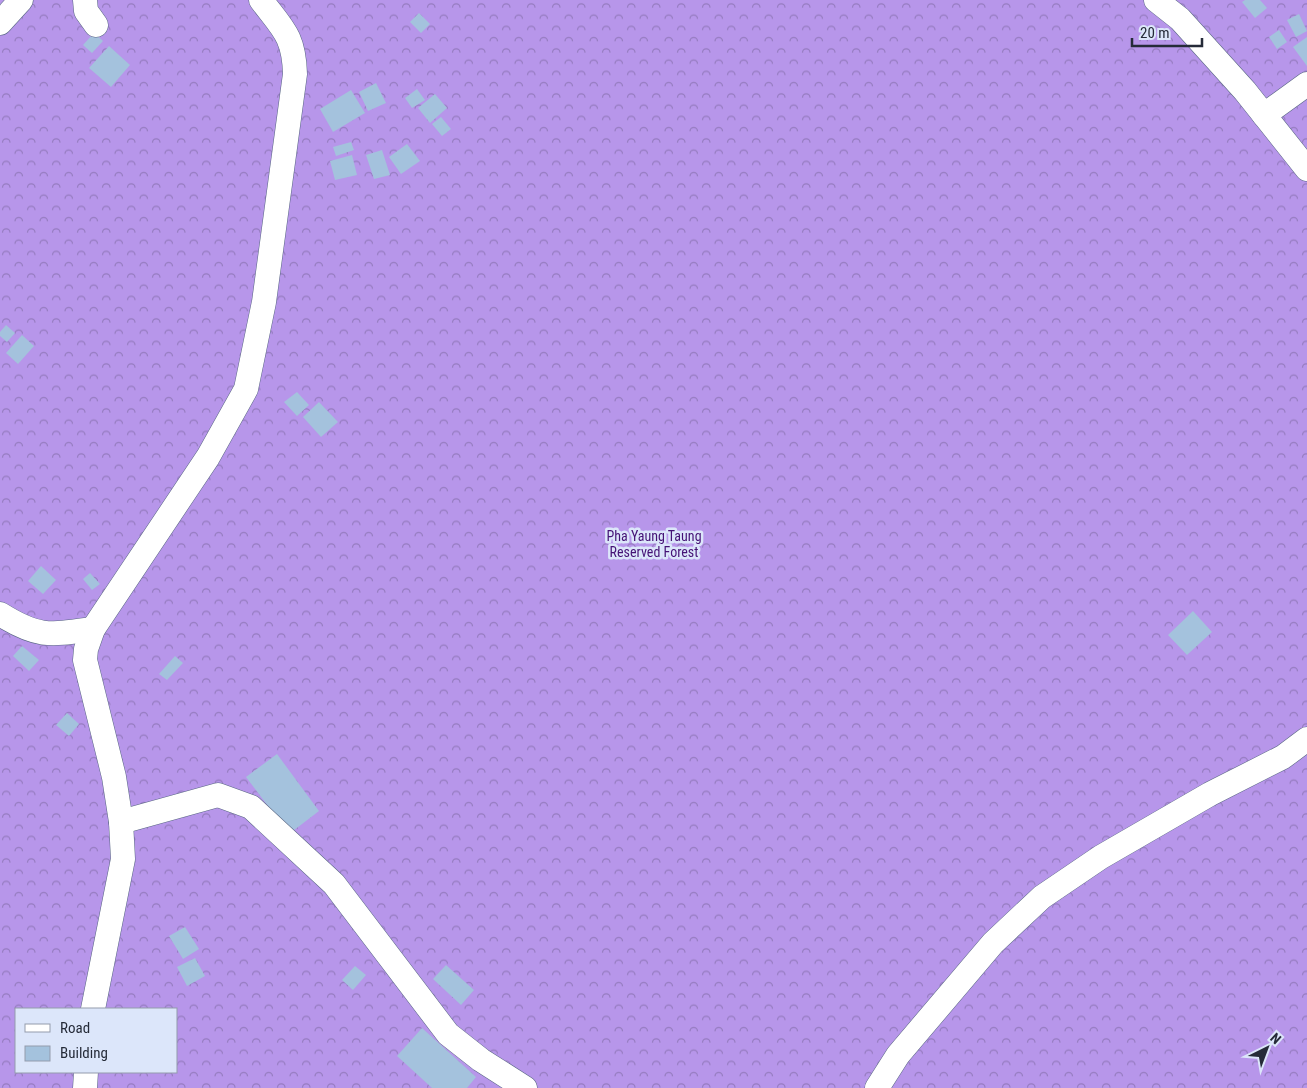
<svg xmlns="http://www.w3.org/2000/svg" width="1307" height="1088" viewBox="0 0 1307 1088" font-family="'Roboto Condensed',sans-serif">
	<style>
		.forest { fill: url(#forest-crowns); fill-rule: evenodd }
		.building { fill: #a4c2dd }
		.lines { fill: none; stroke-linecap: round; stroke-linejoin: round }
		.street-casing { stroke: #596784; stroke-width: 25 }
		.street { stroke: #fff; stroke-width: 24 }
		.labels { text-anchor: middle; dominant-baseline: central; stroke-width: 5; stroke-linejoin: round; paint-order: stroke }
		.park-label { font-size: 14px; fill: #451275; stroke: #dce6fa }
	</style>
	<defs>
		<pattern id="forest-crowns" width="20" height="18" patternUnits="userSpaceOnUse" patternTransform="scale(1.25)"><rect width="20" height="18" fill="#b796ea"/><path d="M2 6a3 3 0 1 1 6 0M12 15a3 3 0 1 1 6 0" fill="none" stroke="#957bbf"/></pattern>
	</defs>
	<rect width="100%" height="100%" fill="#dce6fa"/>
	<path class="forest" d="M0,0H1307V1088H0ZM16,1009H176V1072H16Z"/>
	<g class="building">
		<path d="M1245,0H1260L1267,8L1255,18L1242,2Z"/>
		<path d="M419,13L430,24L421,33L410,22Z"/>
		<path d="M1299,14L1307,31L1296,37L1287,20Z"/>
		<path d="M1279,30L1287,42L1277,49L1269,37Z"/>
		<path d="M94,33L103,41L92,53L83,45Z"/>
		<path d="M1307,37V66L1293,47Z"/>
		<path d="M109,46L130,65L111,87L89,68Z"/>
		<path d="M376,83L386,103L368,111L359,92Z"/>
		<path d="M417,89L425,100L412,108L405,98Z"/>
		<path d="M351,90L365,113L333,132L320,109Z"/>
		<path d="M435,94L447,108L430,123L418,108Z"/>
		<path d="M441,117L451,129L442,136L432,124Z"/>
		<path d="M351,142L354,150L336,156L333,147Z"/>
		<path d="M407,144L420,161L401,174L389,157Z"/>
		<path d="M382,150L390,175L374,179L366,155Z"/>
		<path d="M352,155L357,175L335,180L330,161Z"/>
		<path d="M6,325L15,333L7,342L0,336V332Z"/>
		<path d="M22,335L34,346L18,364L6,353Z"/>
		<path d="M297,392L309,405L297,416L284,402Z"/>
		<path d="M319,402L338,422L321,437L303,417Z"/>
		<path d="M41,566L56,580L43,594L28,581Z"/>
		<path d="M90,573L100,584L92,590L83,579Z"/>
		<path d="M1193,611L1212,632L1187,655L1168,635Z"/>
		<path d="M22,646L39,660L29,671L13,656Z"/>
		<path d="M175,656L183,663L167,680L159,674Z"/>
		<path d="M67,713L79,724L69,736L56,725Z"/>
		<path d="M277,754L319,811L289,834L246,777Z"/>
		<path d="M185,927L199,949L183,959L169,936Z"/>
		<path d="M195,958L205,976L187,986L177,967Z"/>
		<path d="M446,965L474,990L461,1005L433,979Z"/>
		<path d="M355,966L366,975L353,990L342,980Z"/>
		<path d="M422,1028L476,1077L467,1088H432L397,1056Z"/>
	</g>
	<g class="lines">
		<defs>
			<g id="street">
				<path d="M85,0L86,11L96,25"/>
				<path d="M1156,0L1180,19L1245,91L1307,169"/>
				<path d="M0,23L21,0"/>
				<path d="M1264,115L1307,84"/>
				<path d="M0,614C38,638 50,635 93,629"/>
				<path d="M121,822L218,795L251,807L334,884L448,1034L481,1060L525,1088"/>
				<path d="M93,1009L123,859L121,822L114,777L85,660L86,649L93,629L208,457L246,389L264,302L295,74C294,36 283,29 261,0"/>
				<path d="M85,1088L86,1072"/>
				<path d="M877,1088L898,1055L993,943L1042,897L1101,857L1210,794L1283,757L1307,739"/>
			</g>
		</defs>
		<use href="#street" class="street-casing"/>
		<use href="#street" class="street"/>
	</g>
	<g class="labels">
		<g class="park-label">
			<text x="654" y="536">Pha Yaung Taung<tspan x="654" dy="16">Reserved Forest</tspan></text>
		</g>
	</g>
	<rect x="15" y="1008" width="162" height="65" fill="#dce6fa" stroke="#939bac"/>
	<rect x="25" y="1024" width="25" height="8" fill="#ffffff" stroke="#939bac"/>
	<text x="60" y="1033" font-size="15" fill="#252b38">Road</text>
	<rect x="25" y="1046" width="25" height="15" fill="#a4c2dd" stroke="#939bac"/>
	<text x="60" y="1058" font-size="15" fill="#252b38">Building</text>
	<g transform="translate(1267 1048) rotate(42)" stroke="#dce6fa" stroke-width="4" paint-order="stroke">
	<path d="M0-4L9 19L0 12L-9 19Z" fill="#252b38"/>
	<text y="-8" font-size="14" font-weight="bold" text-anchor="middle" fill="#252b38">N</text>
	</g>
	<path d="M1132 38v8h70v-8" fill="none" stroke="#252b38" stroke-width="2.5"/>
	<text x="1140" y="38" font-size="15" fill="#252b38" stroke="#dce6fa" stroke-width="4" paint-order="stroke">20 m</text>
</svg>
